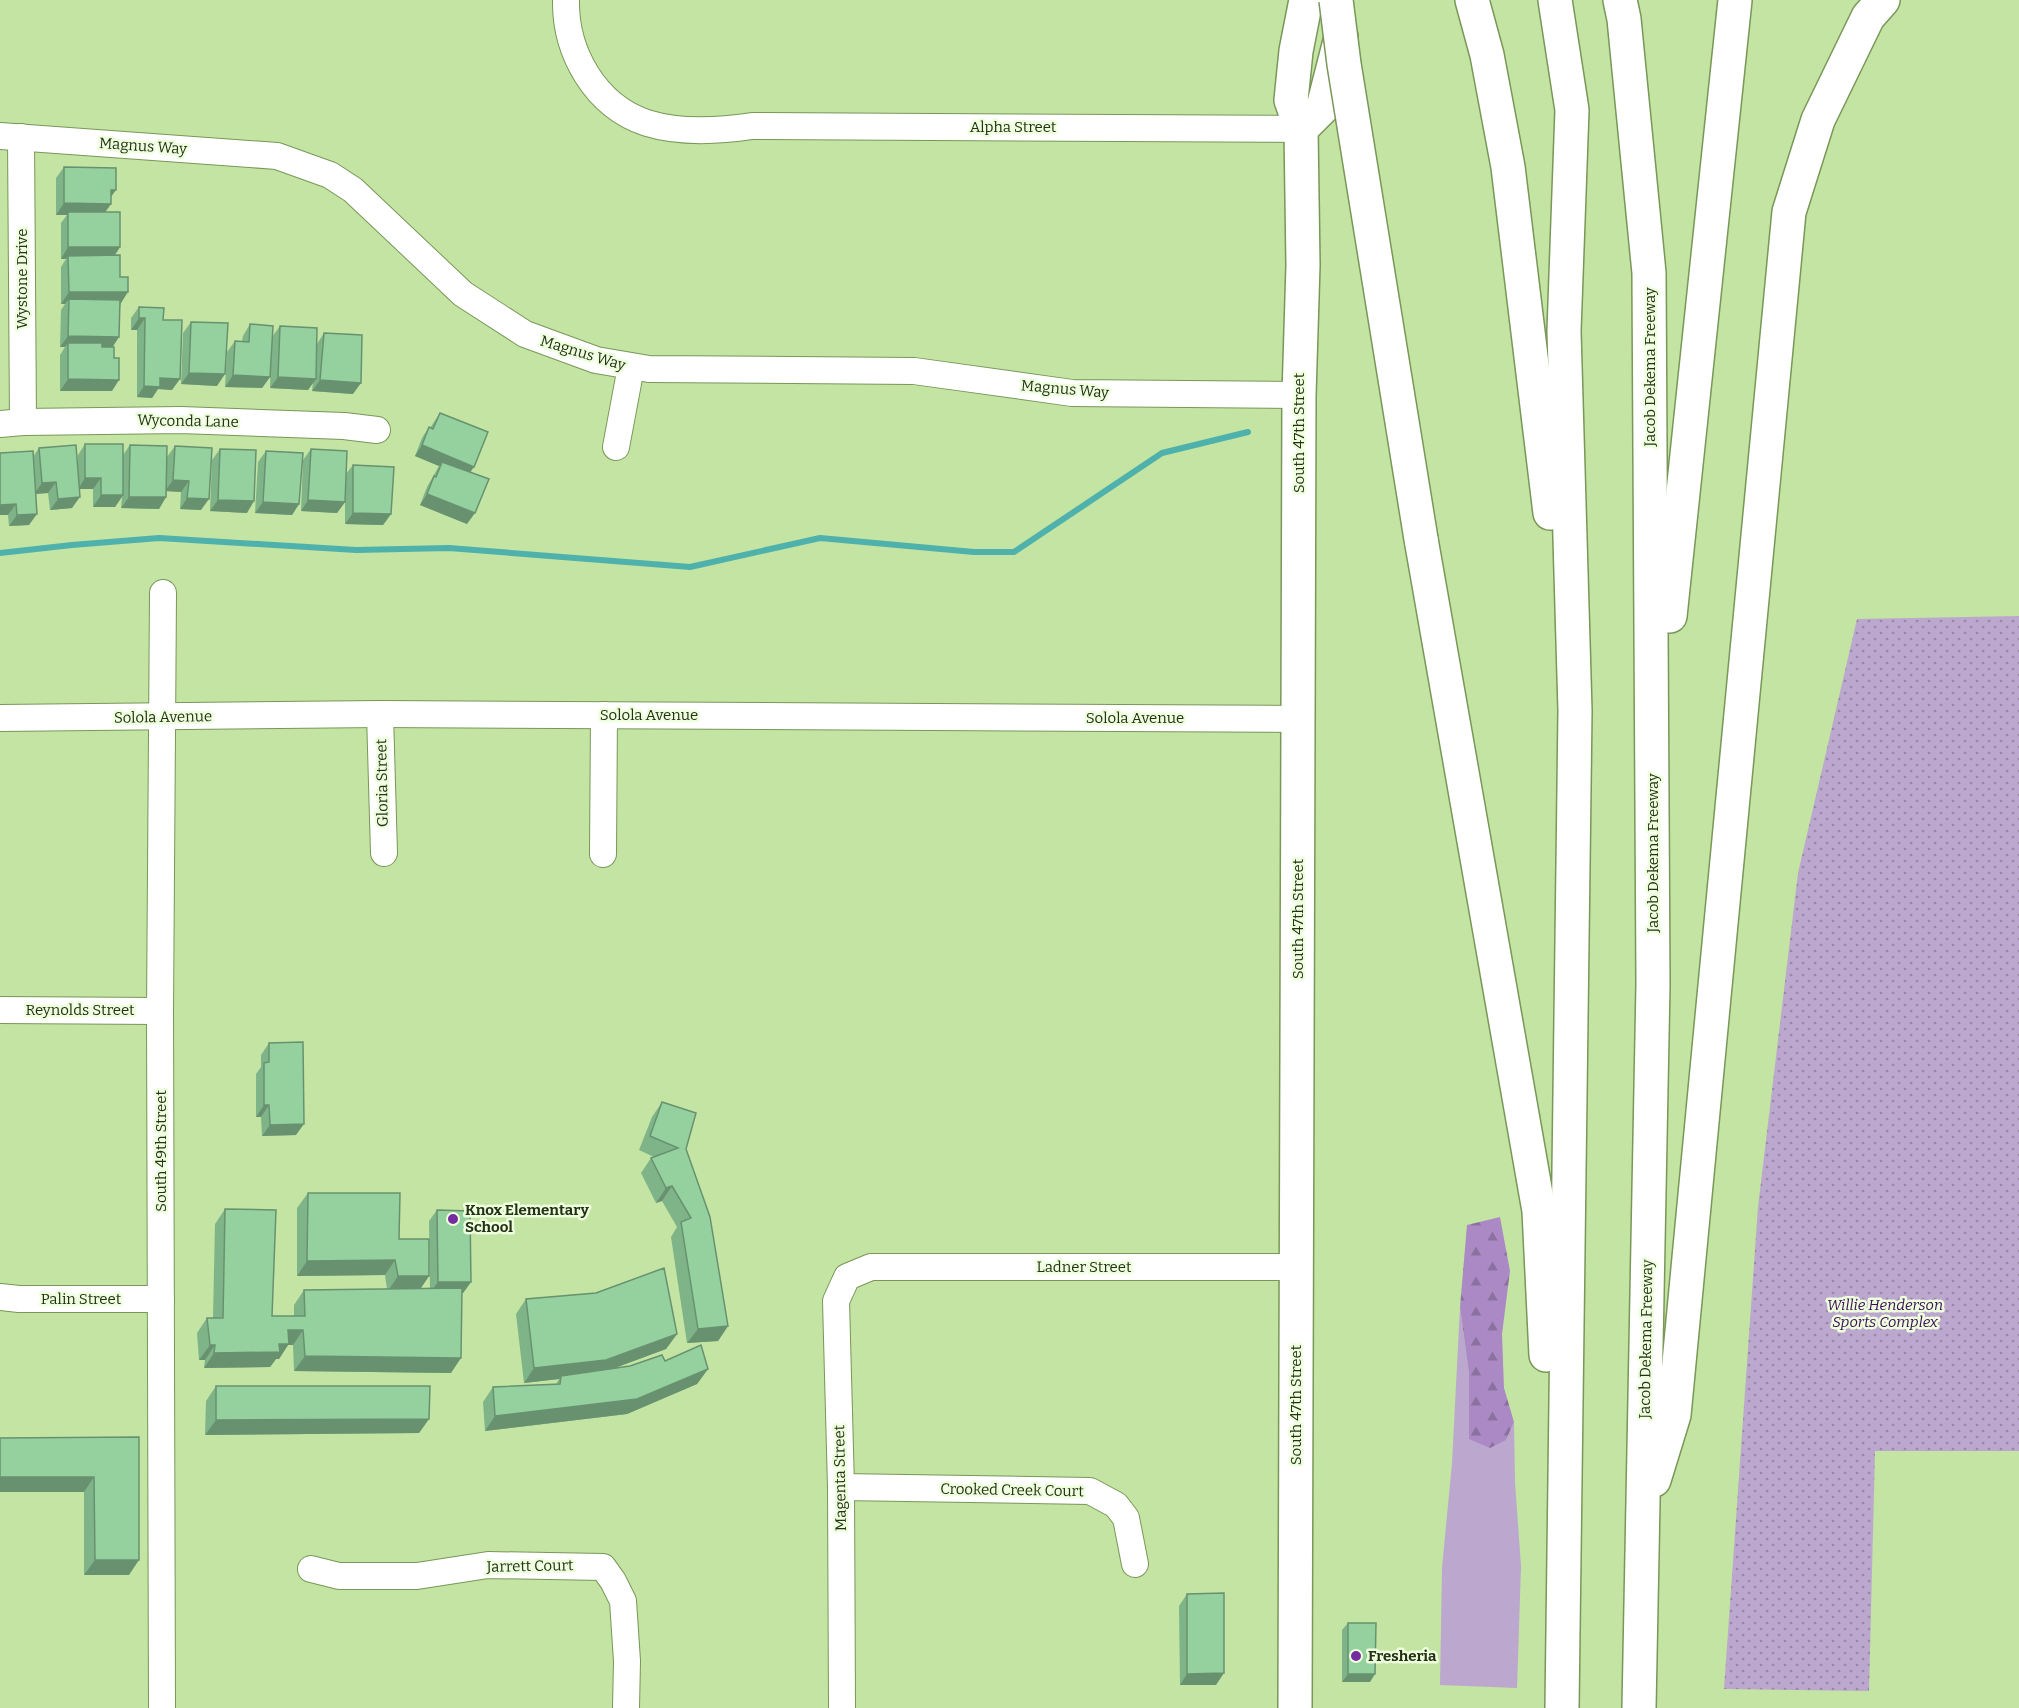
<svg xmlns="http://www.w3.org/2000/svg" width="2019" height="1708" viewBox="0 0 2019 1708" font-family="Bitter,serif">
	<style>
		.grass { fill: #bca7ce }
		.forest { fill: url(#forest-firs) }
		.park { fill: url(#park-dots) }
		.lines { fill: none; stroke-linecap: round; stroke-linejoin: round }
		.stream { stroke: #4eb1ab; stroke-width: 6 }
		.minor-casing { stroke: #799758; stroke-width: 28 }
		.major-casing { stroke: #799758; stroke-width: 36 }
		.highway-casing { stroke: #799758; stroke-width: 36 }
		.minor { stroke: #fff; stroke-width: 26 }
		.major { stroke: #fff; stroke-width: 33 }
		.highway { stroke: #fff; stroke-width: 33 }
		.highway-bridge-casing { stroke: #799758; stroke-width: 36; stroke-linecap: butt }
		.highway-bridge { stroke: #fff; stroke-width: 33 }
		.wall { fill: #7fb489 }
		.shaded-wall { fill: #68926f }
		.building { fill: #94d19f; stroke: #68926f; stroke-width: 1.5 }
		.poi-dot { fill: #752ca0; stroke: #eeffde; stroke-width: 2 }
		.labels { text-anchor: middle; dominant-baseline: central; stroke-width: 5; stroke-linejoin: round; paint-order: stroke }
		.street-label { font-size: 15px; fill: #253117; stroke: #eeffde }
		.poi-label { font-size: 15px; font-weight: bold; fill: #253117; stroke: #eeffde; text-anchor: start }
		.park-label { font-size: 15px; font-style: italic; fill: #3c0d56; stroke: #eeffde }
	</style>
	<defs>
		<pattern id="forest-firs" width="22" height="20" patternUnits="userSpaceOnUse" patternTransform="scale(1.5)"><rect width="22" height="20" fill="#ab89c5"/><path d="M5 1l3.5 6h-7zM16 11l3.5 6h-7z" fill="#8b719f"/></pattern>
		<pattern id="park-dots" width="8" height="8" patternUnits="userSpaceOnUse" patternTransform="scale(1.5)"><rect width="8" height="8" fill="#bca7ce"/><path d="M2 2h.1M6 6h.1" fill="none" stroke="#9989a6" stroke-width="1.8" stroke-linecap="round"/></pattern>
	</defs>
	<rect width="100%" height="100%" fill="#c3e4a2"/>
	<path class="grass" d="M1460,1307L1469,1374V1439L1506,1440L1514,1422L1515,1482L1521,1566L1517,1688L1440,1685L1442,1568L1452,1463Z"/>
	<path class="forest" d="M1500,1217L1510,1271L1502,1334L1504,1388L1514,1422L1506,1440L1490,1448L1469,1439V1374L1460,1307L1467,1225Z"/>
	<path class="park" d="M2019,616V1451H1875L1869,1691L1724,1689L1758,1207L1798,873L1857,619Z"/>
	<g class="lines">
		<path class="stream" d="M0,553L72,545L159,538L356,550L449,548L690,567L820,538L974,552H1014L1162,453L1248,432"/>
		<defs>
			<g id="minor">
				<path d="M566,0C565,52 595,106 647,123C679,133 719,131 752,126L1301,129"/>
				<path d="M0,136L277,156L330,175L353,190L463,294L525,334L596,360L649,369L914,371L1072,393L1299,395"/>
				<path d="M21,137L23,422"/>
				<path d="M0,424L23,422L181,420L344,426L377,430"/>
				<path d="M616,447L631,367"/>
				<path d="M380,714L384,853"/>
				<path d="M0,718L380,714L1299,719"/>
				<path d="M603,854L604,715"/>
				<path d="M0,1010L160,1011"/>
				<path d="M0,1297L19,1299H161"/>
				<path d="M841,1487L1090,1491L1116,1505L1126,1518L1135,1564"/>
				<path d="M311,1569L339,1576H417L488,1565L603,1567L613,1581L623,1601L627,1661L626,1708"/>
				<path d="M162,1708L160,1011L163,593"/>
				<path d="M842,1708L841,1487L836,1301L847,1277L871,1267H1297"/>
			</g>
			<g id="major">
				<path d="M1301,129L1323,107L1341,37"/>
				<path d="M1295,1708L1299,395L1303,265L1301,129L1291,100L1296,51L1306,0"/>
			</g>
			<g id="highway">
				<path d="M1472,0L1487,55L1508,167L1550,513"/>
				<path d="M1555,0L1572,110L1564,331L1575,711L1562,1708"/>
				<path d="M1620,0L1624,19L1649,273L1653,984L1639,1708"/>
				<path d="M1421,539L1539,1211L1546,1355"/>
				<path d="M1670,616L1735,0"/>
				<path d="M1654,1480L1674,1415L1789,212L1818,120L1868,17L1883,0"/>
			</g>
		</defs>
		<use href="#minor" class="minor-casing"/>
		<use href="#major" class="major-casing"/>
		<use href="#highway" class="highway-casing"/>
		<use href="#minor" class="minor"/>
		<use href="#major" class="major"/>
		<use href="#highway" class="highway"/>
		<defs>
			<path id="highway-bridge" d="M1336,0L1344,64L1421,539"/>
		</defs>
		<use href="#highway-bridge" class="highway-bridge-casing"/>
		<use href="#highway-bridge" class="highway-bridge"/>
	</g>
	<g class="wall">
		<path d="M64,167L111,197V204L105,212L120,247L115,255L121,303L112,347V391H60V355L65,347H60L61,310L65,304H61V267L66,259H61V223L67,215H56V178Z"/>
		<path d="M139,307L163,320L172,390L158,389L152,398L137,397V330H131V318Z"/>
		<path d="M191,322L217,386L181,384L183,333Z"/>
		<path d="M250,324L272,337L280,326L317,344L324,333L353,394L312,391L313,382L308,390L270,388L271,353L270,377L262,388L225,387L227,352L235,341H242L243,336Z"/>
		<path d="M440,413L470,472L467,524L420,505L427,487L439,466L415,456L422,438L429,427L430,428Z"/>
		<path d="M85,444L123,455L130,445L167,457L175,446L201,510L180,509L181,492L166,491V497L159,509L121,508L122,497L115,507H93V489H80L72,508L50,510L48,493L36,494L29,525L9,526L8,515L33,457L39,448L78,465V455Z"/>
		<path d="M220,449L247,513L210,511L212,460Z"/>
		<path d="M311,449L346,474L353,465L391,514L383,525L345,524V502L337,513L301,511L303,460Z"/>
		<path d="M266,451L299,504L292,515L255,513L258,462Z"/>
		<path d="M269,1043L296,1135L262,1136L261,1117H256V1074L261,1067V1055Z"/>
		<path d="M662,1102L686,1149L728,1326L718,1341L687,1343L671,1237L677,1227L662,1201L656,1203L641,1173L651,1158L654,1157L639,1150L652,1117Z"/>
		<path d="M308,1193L399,1239L429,1276L420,1289H430L429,1221L437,1210L471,1282L463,1293H462L451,1373L294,1371L293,1345H288L279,1359H276L270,1367L204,1368L205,1360H199L197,1333L207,1318H213L215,1224L225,1209L272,1316H294V1305L304,1290L387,1289L385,1275L297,1276V1208Z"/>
		<path d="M526,1299L677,1334L666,1349L612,1369L665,1361L708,1369L697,1384L627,1414L485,1431L483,1402L493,1387L556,1384L559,1379L524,1383L516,1314Z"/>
		<path d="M216,1386L429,1419L419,1433L205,1435L206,1401Z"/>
		<path d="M139,1437L129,1575H84V1492H0Z"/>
		<path d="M1187,1594L1216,1685H1180L1179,1606Z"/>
		<path d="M1348,1623L1370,1682H1342V1630Z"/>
	</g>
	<g class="shaded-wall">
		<path d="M111,190H116L108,201Z"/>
		<path d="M64,203L111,204L103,215L68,212L67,215H56Z"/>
		<path d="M68,247H120L112,259L68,256L66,259H61Z"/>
		<path d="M69,292H128L121,303L69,304V299L65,304H61Z"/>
		<path d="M139,318H145L137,330H131Z"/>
		<path d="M68,336L119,337L112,348L68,343L65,347H60Z"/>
		<path d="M189,373L225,374L217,386L181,384Z"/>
		<path d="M233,375L270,377L262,388L225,387Z"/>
		<path d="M278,377L316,379L308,390L270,388Z"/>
		<path d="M160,378L180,379L172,390L158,389L152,398L137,397L144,386Z"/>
		<path d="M68,379L119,380L112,391H60Z"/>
		<path d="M320,380L361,383L353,394L312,391Z"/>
		<path d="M422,445L474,467L466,478L442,462L439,466L415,456Z"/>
		<path d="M85,478H101L93,489H78Z"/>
		<path d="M173,480L189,481L181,492L165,491Z"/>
		<path d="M56,482L48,493L34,494L42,483Z"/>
		<path d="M427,494L475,513L467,524L420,505Z"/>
		<path d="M101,495H123L115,507H93Z"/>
		<path d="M80,497L72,508L50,510L58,499Z"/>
		<path d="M129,497H166L159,509L121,508Z"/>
		<path d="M187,498L209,499L201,510L180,509Z"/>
		<path d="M218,500L254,501L247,513L210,511Z"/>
		<path d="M308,500L345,502L337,513L301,511Z"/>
		<path d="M263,502L299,504L292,515L255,513Z"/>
		<path d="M16,504L8,515H0V505Z"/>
		<path d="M353,513L391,514L383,525L345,524Z"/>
		<path d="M37,514L29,525L9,526L17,515Z"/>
		<path d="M264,1105H269L261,1117H256Z"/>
		<path d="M304,1124L296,1135L262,1136L270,1125Z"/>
		<path d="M672,1186L662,1201L656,1203L666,1188Z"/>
		<path d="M395,1260L385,1275L297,1276L307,1261Z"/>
		<path d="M398,1276H429L419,1291H388Z"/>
		<path d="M438,1282H471L463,1293H430Z"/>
		<path d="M728,1326L718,1341L687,1343L698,1329Z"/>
		<path d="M288,1330H303L293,1345H288L279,1359H276L270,1367L204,1368L214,1353Z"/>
		<path d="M677,1334L666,1349L596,1375L561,1376L559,1379L524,1383L534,1368Z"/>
		<path d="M210,1345H215L205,1360H199Z"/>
		<path d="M305,1356L461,1358L451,1373L294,1371Z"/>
		<path d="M708,1369L697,1384L627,1414L485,1431L495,1416Z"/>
		<path d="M429,1419L419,1433L205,1435L216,1420Z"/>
		<path d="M0,1477H94L84,1492H0Z"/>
		<path d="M95,1560H139L129,1575H84Z"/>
		<path d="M1224,1673L1216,1685H1180L1187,1674Z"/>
		<path d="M1348,1674H1375L1370,1682H1342Z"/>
	</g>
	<g class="building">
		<path d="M64,167L116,168V190H111V204L64,203Z"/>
		<rect x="68" y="212" width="52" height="35"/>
		<path d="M120,255V277H128V292H69L68,256Z"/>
		<path d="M69,299L120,300L119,337L68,336Z"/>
		<path d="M139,307L164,308L163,320H182L180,379L160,378V387L144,386L145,318H139Z"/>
		<path d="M191,322L228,323L225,374L189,373Z"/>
		<path d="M250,324L273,326L270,377L233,375L235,341L249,342Z"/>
		<path d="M280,326L317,328L316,379L278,377Z"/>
		<path d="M324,333L362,335L361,383L320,380Z"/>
		<path d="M68,343H102V347H114V358H119V380L68,379Z"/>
		<path d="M440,413L488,432L474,467L422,445L429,427L433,429Z"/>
		<path d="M85,444H123V495H101V478H85Z"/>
		<path d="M76,445L80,497L58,499L56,482L42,483L39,448Z"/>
		<path d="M130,445L167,446L166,497H129Z"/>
		<path d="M175,446L212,448L209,499L187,498L189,481L173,480Z"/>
		<path d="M220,449L256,450L254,501L218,500Z"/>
		<path d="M311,449L347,451L345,502L308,500Z"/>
		<path d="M33,451L37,514L17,515L16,504L0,505V453Z"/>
		<path d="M266,451L303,453L299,504L263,502Z"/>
		<path d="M442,462L489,479L475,513L427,494L434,476L436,477Z"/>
		<path d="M353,465L394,467L391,514L353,513Z"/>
		<path d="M303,1042L304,1124L270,1125L269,1105H264V1063L269,1062V1043Z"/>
		<path d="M662,1102L696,1113L686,1149L710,1217L728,1326L698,1329L681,1222L691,1218L672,1186L666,1188L651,1158L678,1148L650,1136Z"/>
		<path d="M308,1193H400L399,1239H429V1276H398L395,1260L307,1261Z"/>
		<path d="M225,1209L276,1210L272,1316H305L304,1290L462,1288L461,1358L305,1356L303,1330H288L289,1344H279L280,1352L214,1353L215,1345H210L207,1318H223Z"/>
		<path d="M437,1210L470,1211L471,1282H438Z"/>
		<path d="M664,1268L677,1334L606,1360L534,1368L526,1299L596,1293Z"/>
		<path d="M701,1345L708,1369L637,1399L495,1416L493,1387L560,1384L561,1376L630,1366L662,1355L665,1361Z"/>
		<path d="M216,1386H430L429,1419L216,1420Z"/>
		<path d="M139,1437V1560H95L94,1477H0V1438Z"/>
		<path d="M1224,1593V1673L1187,1674V1594Z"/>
		<path d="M1348,1623H1376L1375,1674H1348Z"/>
	</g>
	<g class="poi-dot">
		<circle cx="453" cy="1219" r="6"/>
		<circle cx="1356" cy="1656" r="6"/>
	</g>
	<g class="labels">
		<g class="street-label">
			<text x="1013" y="127">Alpha Street</text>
			<text transform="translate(143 146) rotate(4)">Magnus Way</text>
			<text transform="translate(22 279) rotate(-90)">Wystone Drive</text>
			<text transform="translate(583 353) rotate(17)">Magnus Way</text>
			<text transform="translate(1650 367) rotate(-90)">Jacob Dekema Freeway</text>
			<text transform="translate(1065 389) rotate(5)">Magnus Way</text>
			<text transform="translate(188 421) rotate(1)">Wyconda Lane</text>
			<text transform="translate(1299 433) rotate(-90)">South 47th Street</text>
			<text x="649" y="715">Solola Avenue</text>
			<text transform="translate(163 717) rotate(-1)">Solola Avenue</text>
			<text x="1135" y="718">Solola Avenue</text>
			<text transform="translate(382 783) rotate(-91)">Gloria Street</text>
			<text transform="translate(1653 853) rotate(-90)">Jacob Dekema Freeway</text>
			<text transform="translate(1298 919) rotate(-90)">South 47th Street</text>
			<text x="80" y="1010">Reynolds Street</text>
			<text transform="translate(161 1151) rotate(-90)">South 49th Street</text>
			<text x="1084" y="1267">Ladner Street</text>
			<text x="81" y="1299">Palin Street</text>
			<text transform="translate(1646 1339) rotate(-89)">Jacob Dekema Freeway</text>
			<text transform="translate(1296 1405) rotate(-90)">South 47th Street</text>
			<text transform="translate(840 1478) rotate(-91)">Magenta Street</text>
			<text transform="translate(1012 1490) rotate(1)">Crooked Creek Court</text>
			<text transform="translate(530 1566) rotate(-1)">Jarrett Court</text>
		</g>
		<g class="poi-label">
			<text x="465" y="1210">Knox Elementary<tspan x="465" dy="17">School</tspan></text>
			<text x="1368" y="1656">Fresheria</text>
		</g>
		<g class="park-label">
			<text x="1885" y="1305">Willie Henderson<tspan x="1885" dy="17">Sports Complex</tspan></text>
		</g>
	</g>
</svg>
